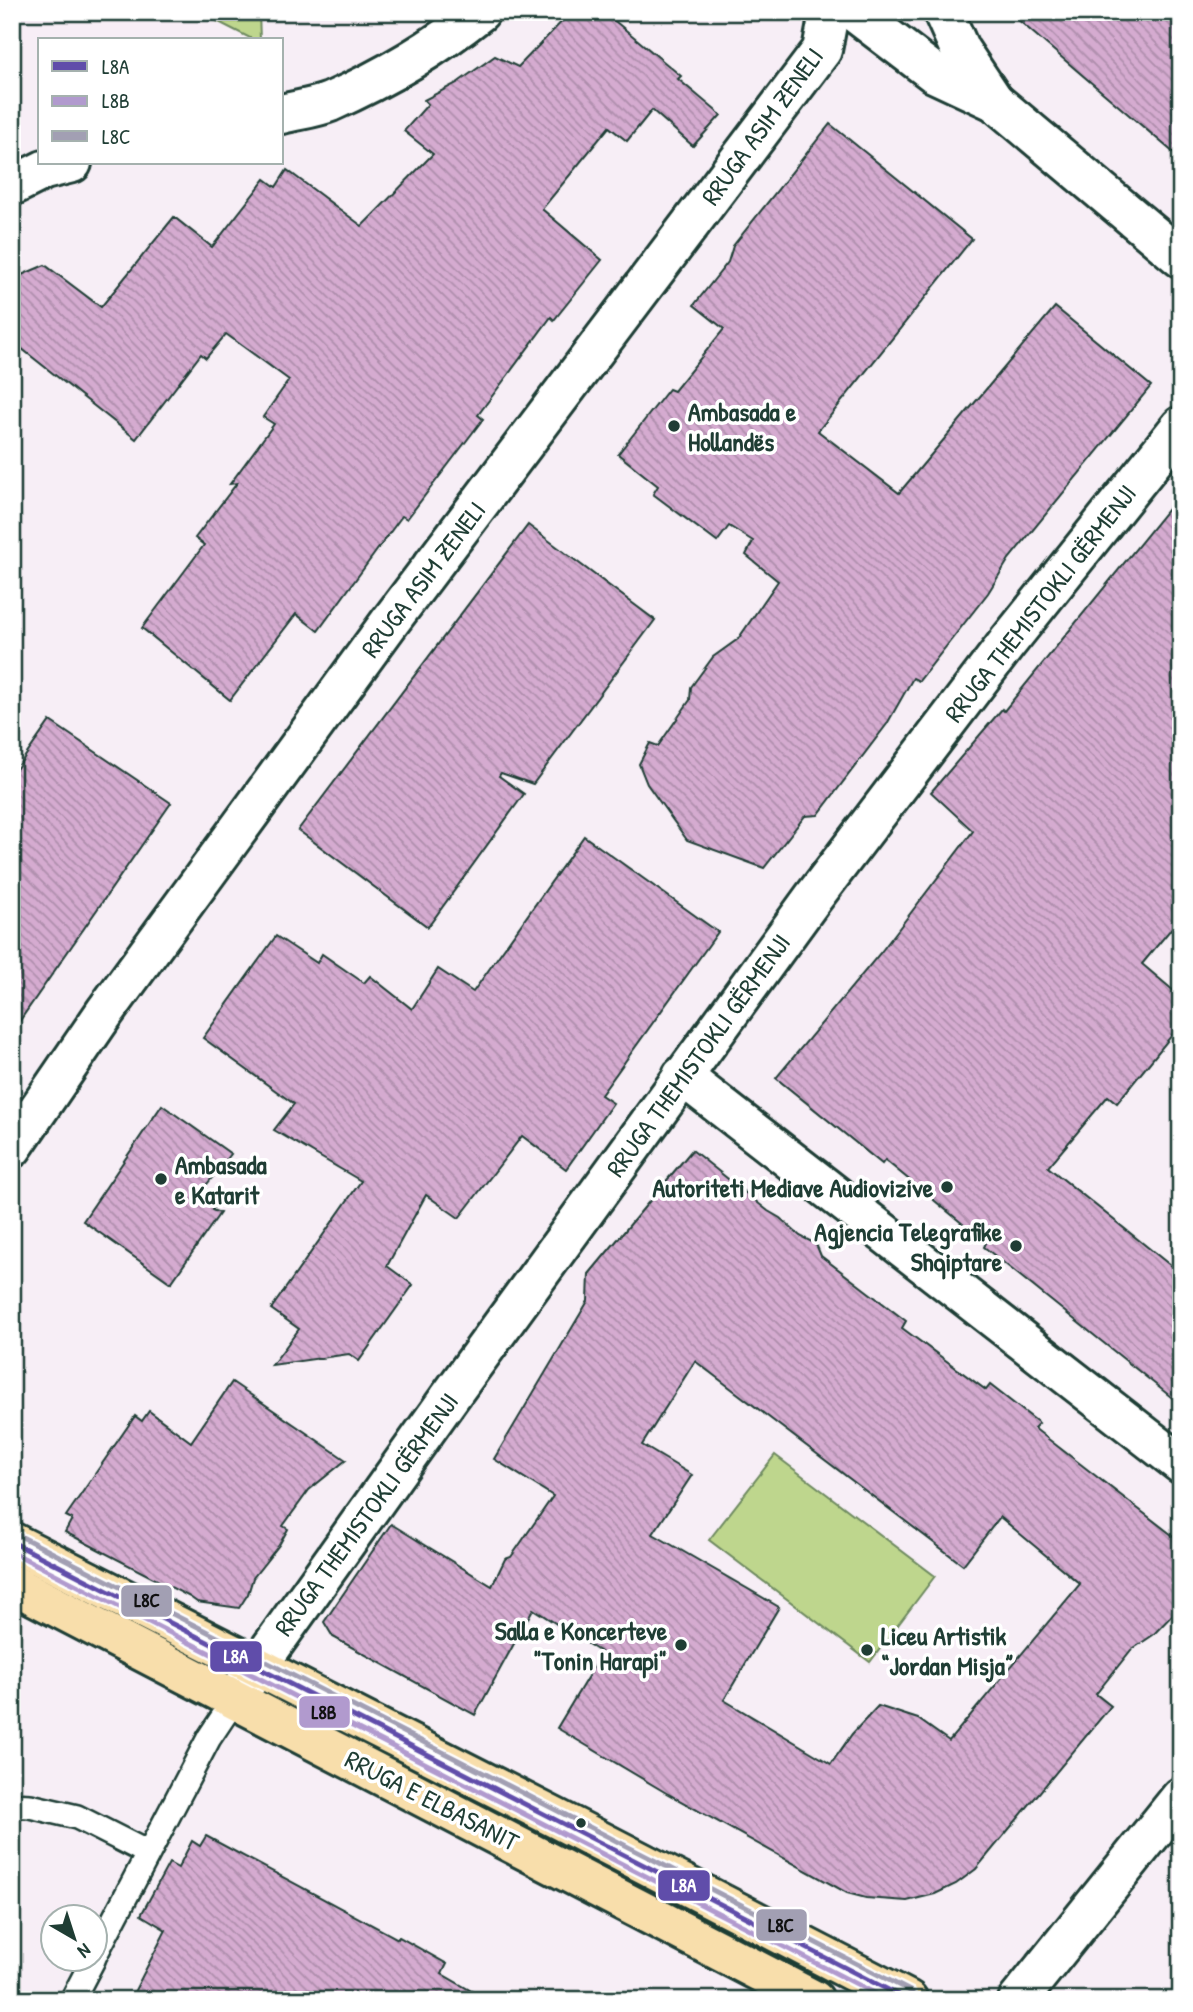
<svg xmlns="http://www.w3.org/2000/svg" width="1193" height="2012" viewBox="0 0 1193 2012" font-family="'Patrick Hand',sans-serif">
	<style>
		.grass { fill: #bed68d; stroke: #6e8a60; stroke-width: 2 }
		.building { fill: url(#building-back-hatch); stroke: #1f3d34; stroke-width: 2; fill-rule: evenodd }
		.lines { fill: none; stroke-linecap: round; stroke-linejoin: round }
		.service-casing { stroke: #1f3d34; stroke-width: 28 }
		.minor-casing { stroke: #1f3d34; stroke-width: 44 }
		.tertiary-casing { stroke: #1f3d34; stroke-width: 44 }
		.primary-casing { stroke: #1f3d34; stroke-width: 44 }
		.service { stroke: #fff; stroke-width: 23 }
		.minor { stroke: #fff; stroke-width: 38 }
		.tertiary { stroke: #fff; stroke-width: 38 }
		.primary { stroke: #f8deab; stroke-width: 38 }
		.bus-1-casing { stroke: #fff; stroke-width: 10 }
		.bus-2-casing { stroke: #fff; stroke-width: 10 }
		.bus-3-casing { stroke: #fff; stroke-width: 10 }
		.bus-1 { stroke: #604daa; stroke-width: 5 }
		.bus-2 { stroke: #b19ace; stroke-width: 5 }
		.bus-3 { stroke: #a29fb3; stroke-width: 5 }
		.poi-dot { fill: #1f3d34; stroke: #fff; stroke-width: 2.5 }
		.labels { text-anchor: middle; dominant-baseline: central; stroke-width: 7; stroke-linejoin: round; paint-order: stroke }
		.street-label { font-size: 26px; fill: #1f3d34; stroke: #fff }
		.poi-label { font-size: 26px; font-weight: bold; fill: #1f3d34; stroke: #fff; text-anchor: start }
		.line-badge { stroke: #fff; stroke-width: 2.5 }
		.badge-label { font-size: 19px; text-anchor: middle; font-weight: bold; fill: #fff }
		.pale-badge-label { font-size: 19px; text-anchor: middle; font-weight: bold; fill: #111 }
	</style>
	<defs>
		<pattern id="building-back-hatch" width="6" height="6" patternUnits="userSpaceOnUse" patternTransform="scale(1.75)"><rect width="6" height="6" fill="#d5abd0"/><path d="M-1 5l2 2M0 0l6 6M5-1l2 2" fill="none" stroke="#ac8caa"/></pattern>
	</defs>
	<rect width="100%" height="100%" fill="#f7eef6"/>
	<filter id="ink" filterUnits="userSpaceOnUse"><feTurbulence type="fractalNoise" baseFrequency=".0143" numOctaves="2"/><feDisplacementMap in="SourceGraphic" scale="14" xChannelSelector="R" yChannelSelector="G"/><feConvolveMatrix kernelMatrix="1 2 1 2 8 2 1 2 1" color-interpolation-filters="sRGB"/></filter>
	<g filter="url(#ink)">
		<g class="grass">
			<path d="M199,12H259L260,40H254Z"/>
			<path d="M775,1455L935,1576L870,1662L709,1540Z"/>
		</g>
		<g class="building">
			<path d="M571,12H604L681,76L678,79L721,115L693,146L652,110L627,141L609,127L542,209L602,260L554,320L551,317L478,415L483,419L407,519L402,516L318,631L296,614L230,700L142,628L204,545L195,538L237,483L230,484L274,424L263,417L289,380L226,334L206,358L201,354L136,439L12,341V279L45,265L101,307L174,217L212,247L265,179L276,187L287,170L362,226L433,154L404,131L428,104L424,100L457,83L495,56L518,67Z"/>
			<path d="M1009,12H1181V159L1081,74Z"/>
			<path d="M830,124L972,239L818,431L899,493L1055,307L1151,386L1009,559L988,593L919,681L913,678L887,724L818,815L805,816L764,868L687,840L647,784L639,764L650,743L658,746L690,700L691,687L713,657L738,639L778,581L746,555L753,541L729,526L717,542L653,494L658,486L618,454L669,389L674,391L724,329L694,305L728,262L733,246Z"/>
			<path d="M1181,493V917L1142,964L1181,997V1024L1117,1103L1108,1096L1048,1167L1181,1274V1405L984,1247L986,1243L885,1160L882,1164L776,1078L881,952L973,831L931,792L1002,709L1004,711Z"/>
			<path d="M528,525L655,620L533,784L501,773L499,776L524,794L428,927L298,830Z"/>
			<path d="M50,721L171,803L12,1032V775Z"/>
			<path d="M584,836L718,932L601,1095L613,1103L566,1169L522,1136L459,1218L426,1195L387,1266L413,1285L359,1361L349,1354L272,1365L299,1329L271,1309L361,1181L274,1130L294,1104L203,1038L276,936L317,963L322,954L364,983L370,976L412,1009L438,969L473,992Z"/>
			<path d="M162,1105L231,1154L204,1188L221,1198L212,1210L220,1213L171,1283L83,1221Z"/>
			<path d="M692,1150L768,1211L780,1218L800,1236L816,1244L821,1256L906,1321L902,1328L986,1390L990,1385L1039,1423L1034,1428L1181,1542V1606L1153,1635L1131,1650L1096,1694L1111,1706L976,1869L956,1884L935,1894L907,1901L866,1898L847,1893L668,1794L557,1728L602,1653L533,1609L475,1715L333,1637L324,1622L391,1524L492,1586L505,1559L511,1557L553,1496L494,1459L588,1301L589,1274ZM695,1361L963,1565L1000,1517L1080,1584L949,1741L918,1719L878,1706L852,1734L831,1764L724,1700L779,1607L653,1534L692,1475L642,1445Z"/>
			<path d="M232,1382L346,1460L309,1490L283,1526L288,1529L279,1545L253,1578L248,1594L239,1608L197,1602L190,1597L65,1532L72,1519L66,1516L135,1416L142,1421L149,1411L191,1442Z"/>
			<path d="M206,1836L398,1939L399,1937L447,1964L442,1974L487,2000H130L166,1930L141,1915L169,1863L178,1868L192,1841L200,1846Z"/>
		</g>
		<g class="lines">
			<defs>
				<g id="service">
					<path d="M12,1805L30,1806L77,1817L148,1853"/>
					<path d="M94,1957L209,1738L235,1699"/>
					<path d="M72,2000L93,1960"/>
				</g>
				<g id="minor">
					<path d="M282,114C297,110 315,108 330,102C382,79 435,48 480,12"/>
					<path d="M12,186L44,170L72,163"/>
					<path d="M682,1076L1181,1464"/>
					<path d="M12,1148L105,1012L389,623L822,50L827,24L825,12"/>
					<path d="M238,1694L449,1398L813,898L1008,642L1181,426"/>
				</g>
				<g id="tertiary">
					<path d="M854,12L934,73L994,101L1181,258"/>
					<path d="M943,12L960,50L994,101"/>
					<path d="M1018,2000L1181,1797"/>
				</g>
				<g id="primary">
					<path d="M12,1542L579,1830L908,2000"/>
					<path d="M12,1584L814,2000"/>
				</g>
			</defs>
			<use href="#service" class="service-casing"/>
			<use href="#minor" class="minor-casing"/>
			<use href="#tertiary" class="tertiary-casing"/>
			<use href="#primary" class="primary-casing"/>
			<use href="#service" class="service"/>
			<use href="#minor" class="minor"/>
			<use href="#tertiary" class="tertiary"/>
			<use href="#primary" class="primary"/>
			<defs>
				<path id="bus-1" d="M12,1542L908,2000"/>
				<path id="bus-2" d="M12,1552L888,2000"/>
				<path id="bus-3" d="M16,1534L912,1992"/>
			</defs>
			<use href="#bus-1" class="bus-1-casing"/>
			<use href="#bus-2" class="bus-2-casing"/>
			<use href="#bus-3" class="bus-3-casing"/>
			<use href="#bus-1" class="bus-1"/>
			<use href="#bus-2" class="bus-2"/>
			<use href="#bus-3" class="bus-3"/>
		</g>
	</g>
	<g class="poi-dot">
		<circle cx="674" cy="426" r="7"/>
		<circle cx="161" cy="1179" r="7"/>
		<circle cx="947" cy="1187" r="7"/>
		<circle cx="1016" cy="1246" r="7"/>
		<circle cx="681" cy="1645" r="7"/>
		<circle cx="867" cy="1650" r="7"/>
		<circle cx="581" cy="1823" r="6"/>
	</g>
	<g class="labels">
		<g class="street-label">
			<text transform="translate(762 126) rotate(-54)">RRUGA ASIM ZENELI</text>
			<text transform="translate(423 579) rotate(-53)">RRUGA ASIM ZENELI</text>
			<text transform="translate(1040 603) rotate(-52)">RRUGA THEMISTOKLI GËRMENJI</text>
			<text transform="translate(698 1055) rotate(-54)">RRUGA THEMISTOKLI GËRMENJI</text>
			<text transform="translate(366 1514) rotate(-54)">RRUGA THEMISTOKLI GËRMENJI</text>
			<text transform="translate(432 1800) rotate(27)">RRUGA E ELBASANIT</text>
		</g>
		<g class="poi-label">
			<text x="688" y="411">Ambasada e<tspan x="688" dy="30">Hollandës</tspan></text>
			<text x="175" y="1164">Ambasada<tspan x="175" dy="30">e Katarit</tspan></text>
			<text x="933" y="1187" text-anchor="end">Autoriteti Mediave Audiovizive</text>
			<text x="1002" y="1231" text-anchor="end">Agjencia Telegrafike<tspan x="1002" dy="30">Shqiptare</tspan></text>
			<text x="667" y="1630" text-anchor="end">Salla e Koncerteve<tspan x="667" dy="30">"Tonin Harapi"</tspan></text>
			<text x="881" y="1635">Liceu Artistik<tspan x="881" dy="30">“Jordan Misja”</tspan></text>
		</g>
	</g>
	<g class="line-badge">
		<rect x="120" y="1584" width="53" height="34" rx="7" fill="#a29fb3"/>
		<rect x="209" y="1640" width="54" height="33" rx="7" fill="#604daa"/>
		<rect x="298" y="1695" width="53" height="34" rx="7" fill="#b19ace"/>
		<rect x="657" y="1869" width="54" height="33" rx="7" fill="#604daa"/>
		<rect x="755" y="1908" width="53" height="34" rx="7" fill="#a29fb3"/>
	</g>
	<g class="badge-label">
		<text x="236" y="1663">L8A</text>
		<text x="684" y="1892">L8A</text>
	</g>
	<g class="pale-badge-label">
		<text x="147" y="1607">L8C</text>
		<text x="324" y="1719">L8B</text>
		<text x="781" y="1932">L8C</text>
	</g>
	<rect width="1193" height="2012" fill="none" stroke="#fff" stroke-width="42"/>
	<rect x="21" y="21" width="1151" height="1970" fill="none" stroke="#1f3d34" stroke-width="2.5" filter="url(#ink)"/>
	<rect x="38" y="38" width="245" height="126" fill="#ffffff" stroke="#a5b1ae" stroke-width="2"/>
	<rect x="52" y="61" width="35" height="10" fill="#604daa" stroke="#a5b1ae" stroke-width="2"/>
	<text x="102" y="74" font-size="21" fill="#1f3d34">L8A</text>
	<rect x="52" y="96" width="35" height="10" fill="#b19ace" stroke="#a5b1ae" stroke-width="2"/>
	<text x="102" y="108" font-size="21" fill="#1f3d34">L8B</text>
	<rect x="52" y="131" width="35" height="10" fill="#a29fb3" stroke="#a5b1ae" stroke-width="2"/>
	<text x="102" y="144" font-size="21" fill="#1f3d34">L8C</text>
	<g transform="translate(74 1938) rotate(141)"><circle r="33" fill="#ffffff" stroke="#a5b1ae" stroke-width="2"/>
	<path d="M0-5L12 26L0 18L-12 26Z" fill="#1f3d34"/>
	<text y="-10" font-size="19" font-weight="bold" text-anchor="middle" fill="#1f3d34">N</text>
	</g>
</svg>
